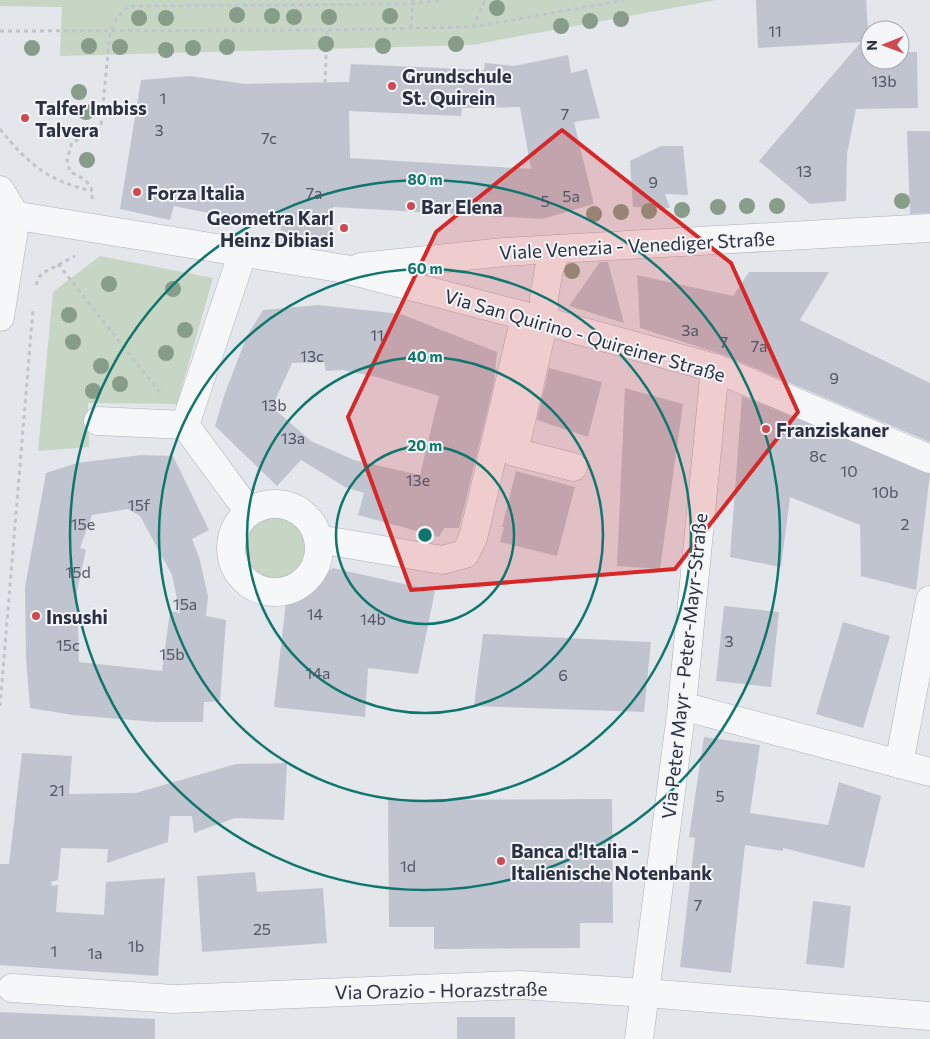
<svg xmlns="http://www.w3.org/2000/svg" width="930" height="1039" viewBox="0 0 930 1039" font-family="Commissioner,sans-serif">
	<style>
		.green { fill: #c7d5c4 }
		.building { fill: #c0c4ce; fill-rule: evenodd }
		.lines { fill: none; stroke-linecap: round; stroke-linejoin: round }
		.minor-casing { stroke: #acb0b9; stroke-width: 29 }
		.path { stroke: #c1c4ca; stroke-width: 3; stroke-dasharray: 4 4; stroke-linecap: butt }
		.minor { stroke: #f6f7f9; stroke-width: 28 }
		.tree { fill: #879c89 }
		.marked { fill: #d62828; fill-opacity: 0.2; stroke: #d62828; stroke-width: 4; stroke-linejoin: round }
		.ring { fill: none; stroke: #0f766e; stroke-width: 2.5 }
		.poi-dot { fill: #ce4a50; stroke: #f3f5f8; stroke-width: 2 }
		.labels { text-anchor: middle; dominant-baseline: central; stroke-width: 4; stroke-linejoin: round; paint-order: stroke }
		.number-label { font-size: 16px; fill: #505666 }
		.poi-label { font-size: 19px; font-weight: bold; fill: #2b3144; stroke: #f3f5f8; text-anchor: start }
		.street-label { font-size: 19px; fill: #2b3144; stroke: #f3f5f8 }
		.centre { fill: #0f766e; stroke: #f3f5f8; stroke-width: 2.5 }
		.ring-label { font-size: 15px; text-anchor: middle; font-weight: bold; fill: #0f766e; stroke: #f3f5f8; stroke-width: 4; stroke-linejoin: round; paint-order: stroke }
	</style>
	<rect width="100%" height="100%" fill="#e3e6eb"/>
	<g class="green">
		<path d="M0,0H716L472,45L60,56L62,7L0,6Z"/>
		<path d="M100,256L213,278L177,404L88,403L89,447L38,451L53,292Z"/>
		<circle cx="276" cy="548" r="32"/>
	</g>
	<g class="building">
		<path d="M756,0H866L870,60H900V52H917L918,108L856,109L847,154L846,201L810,204L759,161L861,42L758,48Z"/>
		<path d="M568,55L571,73L587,69L600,118L574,122L594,204L542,219L333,207L332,248L280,242L281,228L174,206L170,220L120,209L141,80L190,76L245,84L349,82L351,64L484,70L485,63L514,66ZM520,107L531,169L350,158L349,111L461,116L462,108Z"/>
		<path d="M907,131H930V213L910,214Z"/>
		<path d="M661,146H683L688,195L665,194L670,208L633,207L630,161Z"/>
		<path d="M600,262H608L624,323L569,306Z"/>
		<path d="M749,272H829L800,320L930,383V442L721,354L640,328L637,275L733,296Z"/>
		<path d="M318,305L401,314L497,352L494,383L459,528H444L439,537L358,515L364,493L345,487L301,460L277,486L215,426L225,393L247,336L263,310ZM324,362L326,371L343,370L377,377L439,396L420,475L354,460L311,441L272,407L292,363Z"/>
		<path d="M549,368L602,382L588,437L537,420Z"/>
		<path d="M625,388L683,404L660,569L617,566Z"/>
		<path d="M742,396L930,474L916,590L861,576L860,525L790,497L781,567L730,557Z"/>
		<path d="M141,455L173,456L209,530L192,539L199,557L208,596L206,616L226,620L220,701L204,702L203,722H156L73,715L30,708L26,658L25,587L46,473L77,463ZM128,509L140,516L172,575L180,613L170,611L162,671L79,662L77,591L86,550L80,548L92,515Z"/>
		<path d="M516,471L575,487L557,556L500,542L504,527H502Z"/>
		<path d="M333,568L435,591L418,674L368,668L365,717L274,707L286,602Z"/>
		<path d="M724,606L779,612L771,687L716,681Z"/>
		<path d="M843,622L890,636L863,728L816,714Z"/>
		<path d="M483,634L651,642L644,712L474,706Z"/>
		<path d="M704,737L760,745L750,813L828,825L839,782L881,796L864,868L783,848V851L745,845L731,973L680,967L695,838L689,837Z"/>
		<path d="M22,753L72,756L69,794L136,793L236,764L287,763L284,820L235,818L194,833L192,816H170L168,842L107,863L108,849L61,848L58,880L51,882L52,886L58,885L56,912L104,915L106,882L165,878L158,976L0,965V864H9Z"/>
		<path d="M612,799L613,923H580V948L434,949V927H389L388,800Z"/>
		<path d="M255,872L257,892L323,888L327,943L202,952L197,876Z"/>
		<path d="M813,901L851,906L844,968L806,964Z"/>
		<path d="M0,1012L155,1019V1039H0Z"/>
		<rect x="457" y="1017" width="58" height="22"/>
	</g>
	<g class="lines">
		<defs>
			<g id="minor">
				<path d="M0,190L16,217L0,317"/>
				<path d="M0,213L345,269L544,321L715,368L930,459"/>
				<path d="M557,249L549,269L544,297V321L514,452L573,467"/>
				<path d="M361,267L504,252L930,228"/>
				<path d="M98,421L185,425L243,252"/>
				<path d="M185,425L249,512"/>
				<circle cx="275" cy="548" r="44"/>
				<path d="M318,539L442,560L465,554L473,538L525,317"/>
				<path d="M682,706L930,772"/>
				<path d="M899,764L930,600"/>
				<path d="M12,988L173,999L519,985L646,993L930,1016"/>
				<path d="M639,1039L682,706L715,368"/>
			</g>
		</defs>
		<use href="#minor" class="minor-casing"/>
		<g class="path">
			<path d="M473,27L485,0"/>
			<path d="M411,28L413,0"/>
			<path d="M0,31L327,30L473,27L624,0"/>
			<path d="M325,83L327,30"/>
			<path d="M0,129C28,164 48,181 92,191"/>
			<path d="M325,157V127"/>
			<path d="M92,199C94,183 83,178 70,172L67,160L72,142L95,133L101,124L110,33L117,17L129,6L411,4L443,0"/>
			<path d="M58,264L162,395"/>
			<path d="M36,285L41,274L75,256"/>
			<path d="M0,706L33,309"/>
		</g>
		<use href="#minor" class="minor"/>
	</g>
	<g class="tree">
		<circle cx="497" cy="8" r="8"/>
		<circle cx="237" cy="15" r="8"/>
		<circle cx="272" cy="16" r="8"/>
		<circle cx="390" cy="16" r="8"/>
		<circle cx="294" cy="17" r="8"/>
		<circle cx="329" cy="17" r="8"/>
		<circle cx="139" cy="18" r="8"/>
		<circle cx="166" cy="18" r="8"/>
		<circle cx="621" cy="19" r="8"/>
		<circle cx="590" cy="21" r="8"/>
		<circle cx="561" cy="26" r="8"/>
		<circle cx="326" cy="44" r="8"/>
		<circle cx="456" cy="44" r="8"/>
		<circle cx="89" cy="46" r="8"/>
		<circle cx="383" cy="46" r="8"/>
		<circle cx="120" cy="47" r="8"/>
		<circle cx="227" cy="47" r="8"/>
		<circle cx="32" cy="48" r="8"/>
		<circle cx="193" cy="48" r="8"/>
		<circle cx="166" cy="50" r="8"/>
		<circle cx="79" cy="92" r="8"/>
		<circle cx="86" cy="112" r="8"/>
		<circle cx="87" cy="160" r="8"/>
		<circle cx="902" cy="201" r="8"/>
		<circle cx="747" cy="206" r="8"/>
		<circle cx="777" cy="206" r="8"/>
		<circle cx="718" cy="207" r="8"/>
		<circle cx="682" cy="210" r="8"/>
		<circle cx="649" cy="211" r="8"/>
		<circle cx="621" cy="212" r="8"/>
		<circle cx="594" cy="214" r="8"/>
		<circle cx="572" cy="271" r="8"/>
		<circle cx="109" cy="284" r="8"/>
		<circle cx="173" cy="289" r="8"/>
		<circle cx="69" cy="315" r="8"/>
		<circle cx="185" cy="330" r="8"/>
		<circle cx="73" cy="342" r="8"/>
		<circle cx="166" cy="353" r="8"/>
		<circle cx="101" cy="366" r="8"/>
		<circle cx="120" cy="384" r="8"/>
		<circle cx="93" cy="391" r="8"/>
	</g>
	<path class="marked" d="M562,130L731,263L798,412L675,569L411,590L348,417L436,232Z"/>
	<g class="ring">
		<circle cx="425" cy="535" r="89"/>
		<circle cx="425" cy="535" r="178"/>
		<circle cx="425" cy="535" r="266"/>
		<circle cx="425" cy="535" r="355"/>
	</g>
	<g class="poi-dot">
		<circle cx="392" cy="86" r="5"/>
		<circle cx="25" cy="118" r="5"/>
		<circle cx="137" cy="192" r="5"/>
		<circle cx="411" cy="206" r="5"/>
		<circle cx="344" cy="228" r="5"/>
		<circle cx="766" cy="429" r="5"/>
		<circle cx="36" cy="616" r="5"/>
		<circle cx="501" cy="861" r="5"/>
	</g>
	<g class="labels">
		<g class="number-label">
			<text x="775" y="30">11</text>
			<text x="884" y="80">13b</text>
			<text x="163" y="97">1</text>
			<text x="565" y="113">7</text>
			<text x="159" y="129">3</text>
			<text x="269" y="137">7c</text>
			<text x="804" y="170">13</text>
			<text x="653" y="181">9</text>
			<text x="314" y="192">7a</text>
			<text x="571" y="195">5a</text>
			<text x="545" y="200">5</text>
			<text x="690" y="329">3a</text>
			<text x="377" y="334">11</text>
			<text x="724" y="341">7</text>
			<text x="759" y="345">7a</text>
			<text x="312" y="355">13c</text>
			<text x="834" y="377">9</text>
			<text x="274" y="404">13b</text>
			<text x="293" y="437">13a</text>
			<text x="818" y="455">8c</text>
			<text x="849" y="470">10</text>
			<text x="418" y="479">13e</text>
			<text x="885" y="491">10b</text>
			<text x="139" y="504">15f</text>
			<text x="83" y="523">15e</text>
			<text x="905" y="523">2</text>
			<text x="78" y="571">15d</text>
			<text x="185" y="603">15a</text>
			<text x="315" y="613">14</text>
			<text x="373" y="618">14b</text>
			<text x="729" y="640">3</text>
			<text x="68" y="644">15c</text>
			<text x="172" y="653">15b</text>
			<text x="318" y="672">14a</text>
			<text x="563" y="674">6</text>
			<text x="57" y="789">21</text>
			<text x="720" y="795">5</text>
			<text x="408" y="865">1d</text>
			<text x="698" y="904">7</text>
			<text x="262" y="928">25</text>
			<text x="136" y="945">1b</text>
			<text x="54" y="950">1</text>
			<text x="95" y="952">1a</text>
		</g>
		<g class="poi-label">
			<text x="402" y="75">Grundschule<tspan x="402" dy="22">St. Quirein</tspan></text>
			<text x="35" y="107">Talfer Imbiss<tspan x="35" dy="22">Talvera</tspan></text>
			<text x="147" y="192">Forza Italia</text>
			<text x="421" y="206">Bar Elena</text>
			<text x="334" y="217" text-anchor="end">Geometra Karl<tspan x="334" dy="22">Heinz Dibiasi</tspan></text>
			<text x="776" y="429">Franziskaner</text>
			<text x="46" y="616">Insushi</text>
			<text x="511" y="850">Banca d'Italia -<tspan x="511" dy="22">Italienische Notenbank</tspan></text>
		</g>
		<g class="street-label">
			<text transform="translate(637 245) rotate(-3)">Viale Venezia - Venediger Straße</text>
			<text transform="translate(585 335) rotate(16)">Via San Quirino - Quireiner Straße</text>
			<text transform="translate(684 666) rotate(-84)">Via Peter Mayr - Peter-Mayr-Straße</text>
			<text transform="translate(441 990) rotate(-1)">Via Orazio - Horazstraße</text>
		</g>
	</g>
	<circle cx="425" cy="535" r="8" class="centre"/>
	<g class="ring-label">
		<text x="425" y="185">80 m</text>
		<text x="425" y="274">60 m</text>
		<text x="425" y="362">40 m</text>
		<text x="425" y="451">20 m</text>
	</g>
	<g transform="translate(885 45) rotate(269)"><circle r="24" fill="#f3f5f8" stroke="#a3a7b0"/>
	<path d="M0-4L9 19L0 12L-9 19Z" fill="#ce4a50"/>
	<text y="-8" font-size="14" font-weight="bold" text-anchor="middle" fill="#2b3144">N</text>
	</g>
</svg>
